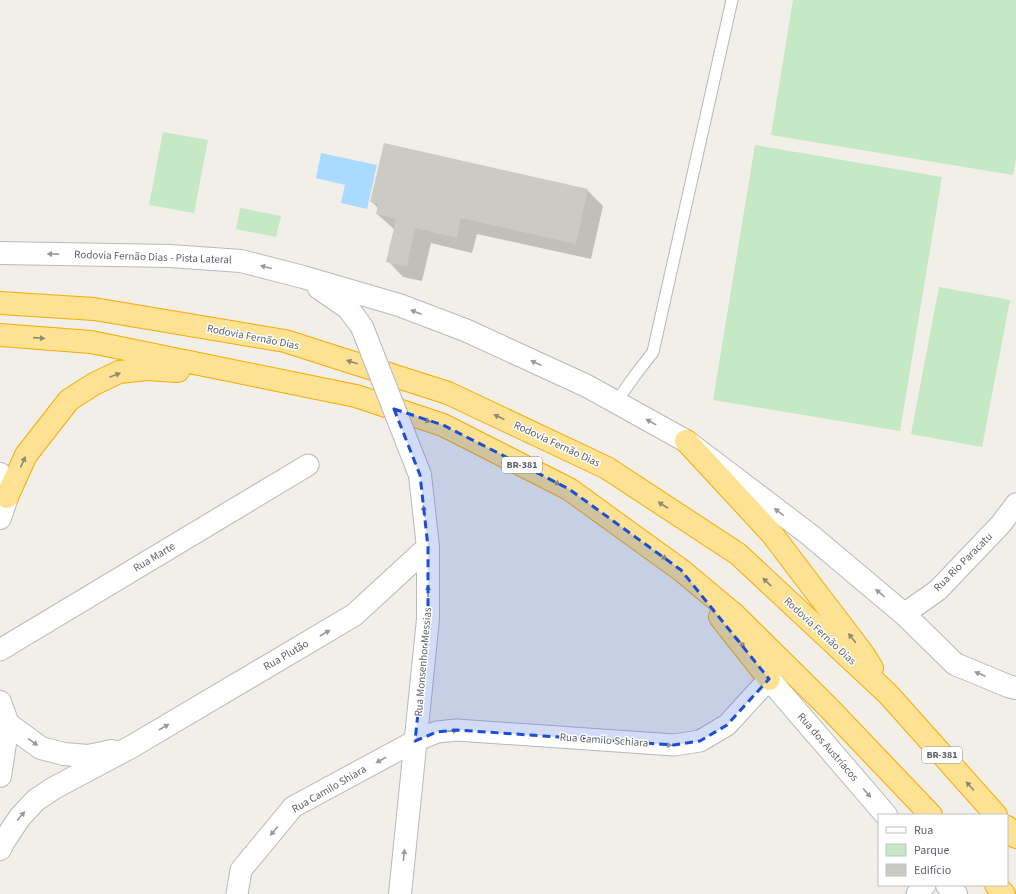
<svg xmlns="http://www.w3.org/2000/svg" width="1016" height="894" viewBox="0 0 1016 894" font-family="'Source Sans 3',sans-serif">
	<style>
		.green { fill: #c5e8c5 }
		.water { fill: #aadaff }
		.shadow { fill: #0003 }
		.building { fill: #cccac5 }
		.lines { fill: none; stroke-linecap: round; stroke-linejoin: round }
		.lane-casing { stroke: #b5b8bc; stroke-width: 13 }
		.street-casing { stroke: #b5b8bc; stroke-width: 23 }
		.secondary-casing { stroke: #b6babf; stroke-width: 24 }
		.highway-casing { stroke: #f9ab00; stroke-width: 24 }
		.lane { stroke: #fff; stroke-width: 11 }
		.street { stroke: #fff; stroke-width: 21 }
		.secondary { stroke: #fff; stroke-width: 22 }
		.highway { stroke: #fde293; stroke-width: 22 }
		.secondary-bridge-casing { stroke: #b6babf; stroke-width: 24; stroke-linecap: butt }
		.secondary-bridge { stroke: #fff; stroke-width: 22 }
		.oneway { fill: #979a9d }
		.oneway2 { fill: #8e8975 }
		.marked { fill: #1d4ed8; fill-opacity: 0.2; stroke: #1d4ed8; stroke-width: 3; stroke-dasharray: 8 5; stroke-linejoin: round }
		.labels { text-anchor: middle; dominant-baseline: central; stroke-width: 3; stroke-linejoin: round; paint-order: stroke }
		.shield { fill: #fff; stroke: #8f9295; stroke-width: 1 }
		.shield-label { font-size: 10px; font-weight: bold; fill: #5f6368 }
		.street-label { font-size: 11px; fill: #5f6368; stroke: #fff }
	</style>
	<rect width="100%" height="100%" fill="#f1efe8"/>
	<g class="green">
		<path d="M793,0H1016V159L1013,175L771,135Z"/>
		<path d="M163,132L208,140L194,213L149,205Z"/>
		<path d="M755,145L942,177L900,431L713,400Z"/>
		<path d="M240,208L281,216L276,237L236,229Z"/>
		<path d="M939,287L1010,300L982,447L911,434Z"/>
	</g>
	<path class="water" d="M321,153L377,165L367,209L341,203L345,185L316,178Z"/>
	<path class="shadow" d="M587,190L603,206L591,259L477,234L472,253L431,243L422,281L403,277L388,261L395,230L377,214L378,208L372,202Z"/>
	<path class="building" d="M384,143L588,189L576,244L461,218L457,238L415,228L407,266L386,262L396,219L376,214L378,204L370,202Z"/>
	<g class="lines">
		<defs>
			<path id="lane" d="M616,402L636,374L653,352L732,0"/>
			<g id="street">
				<path d="M904,614L938,590L1001,524L1016,504"/>
				<path d="M0,650L308,465"/>
				<path d="M237,894L241,870L293,807L415,741L437,732L457,730L674,745L700,741L727,725L769,679"/>
				<path d="M917,894L925,885"/>
			</g>
			<g id="secondary">
				<path d="M0,253L170,256L241,261L303,277L399,305L465,330L587,386L686,441L810,535L904,614L955,664L1008,686L1016,688"/>
				<path d="M319,288L348,308L362,327"/>
				<path d="M0,474L7,497L0,518"/>
				<path d="M769,679L886,815"/>
				<path d="M0,702L8,724L0,776"/>
				<path d="M0,723L8,724L41,748L64,754L88,756L112,751"/>
				<path d="M0,849L4,841L20,817L36,800L54,788L131,747L354,615L428,547"/>
				<path d="M947,885L956,894"/>
				<path d="M400,894L428,619V547L420,475"/>
			</g>
			<g id="highway">
				<path d="M0,303L94,309L285,341L448,393L607,468L738,554L888,694L996,815"/>
				<path d="M0,335L91,342L356,396L443,425L569,489L681,570L735,615L829,708L931,815"/>
				<path d="M686,441L772,534L864,655L872,668"/>
				<path d="M7,497L26,455L69,400L94,384L119,372L147,369L178,371"/>
				<path d="M720,617L769,679"/>
				<path d="M1007,827L1016,837"/>
				<path d="M996,885L1004,894"/>
			</g>
		</defs>
		<use href="#lane" class="lane-casing"/>
		<use href="#street" class="street-casing"/>
		<use href="#secondary" class="secondary-casing"/>
		<use href="#highway" class="highway-casing"/>
		<use href="#lane" class="lane"/>
		<use href="#street" class="street"/>
		<use href="#secondary" class="secondary"/>
		<use href="#highway" class="highway"/>
		<defs>
			<path id="secondary-bridge" d="M362,327L420,475"/>
		</defs>
		<use href="#secondary-bridge" class="secondary-bridge-casing"/>
		<use href="#secondary-bridge" class="secondary-bridge"/>
	</g>
	<defs><path id="oneway-solid" d="M-6-.8H1V-3.2L6.5 0L1 3.2V.8H-6Z"/></defs>
	<g class="oneway">
		<use href="#oneway-solid" transform="translate(53 254) rotate(-179)"/>
		<use href="#oneway-solid" transform="translate(266 267) rotate(-166)"/>
		<use href="#oneway-solid" transform="translate(416 312) rotate(-159)"/>
		<use href="#oneway-solid" transform="translate(536 363) rotate(-155)"/>
		<use href="#oneway-solid" transform="translate(651 422) rotate(-151)"/>
		<use href="#oneway-solid" transform="translate(424 511) rotate(-97)"/>
		<use href="#oneway-solid" transform="translate(779 512) rotate(-143)"/>
		<use href="#oneway-solid" transform="translate(428 591) rotate(-90)"/>
		<use href="#oneway-solid" transform="translate(880 593) rotate(-140)"/>
		<use href="#oneway-solid" transform="translate(325 633) rotate(-30)"/>
		<use href="#oneway-solid" transform="translate(980 674) rotate(-157)"/>
		<use href="#oneway-solid" transform="translate(164 727) rotate(-30)"/>
		<use href="#oneway-solid" transform="translate(452 731) rotate(-5)"/>
		<use href="#oneway-solid" transform="translate(33 742) rotate(35)"/>
		<use href="#oneway-solid" transform="translate(666 745) rotate(4)"/>
		<use href="#oneway-solid" transform="translate(381 760) rotate(151)"/>
		<use href="#oneway-solid" transform="translate(867 793) rotate(49)"/>
		<use href="#oneway-solid" transform="translate(21 816) rotate(-49)"/>
		<use href="#oneway-solid" transform="translate(274 831) rotate(130)"/>
		<use href="#oneway-solid" transform="translate(404 855) rotate(-84)"/>
	</g>
	<g class="oneway2">
		<use href="#oneway-solid" transform="translate(39 338) rotate(4)"/>
		<use href="#oneway-solid" transform="translate(352 362) rotate(-162)"/>
		<use href="#oneway-solid" transform="translate(115 375) rotate(-21)"/>
		<use href="#oneway-solid" transform="translate(499 417) rotate(-155)"/>
		<use href="#oneway-solid" transform="translate(425 420) rotate(19)"/>
		<use href="#oneway-solid" transform="translate(23 462) rotate(-66)"/>
		<use href="#oneway-solid" transform="translate(555 482) rotate(27)"/>
		<use href="#oneway-solid" transform="translate(663 505) rotate(-147)"/>
		<use href="#oneway-solid" transform="translate(662 556) rotate(36)"/>
		<use href="#oneway-solid" transform="translate(767 582) rotate(-137)"/>
		<use href="#oneway-solid" transform="translate(852 638) rotate(-128)"/>
		<use href="#oneway-solid" transform="translate(741 643) rotate(52)"/>
		<use href="#oneway-solid" transform="translate(970 786) rotate(-132)"/>
	</g>
	<path class="marked" d="M394,409L443,425L569,489L681,570L769,679L727,725L700,741L674,745L457,730L437,732L415,741L428,619V547L420,475Z"/>
	<g class="labels">
		<g class="shield">
			<rect x="502" y="457" width="40" height="16" rx="3"/>
			<rect x="922" y="747" width="40" height="16" rx="3"/>
		</g>
		<g class="shield-label">
			<text x="522" y="465">BR-381</text>
			<text x="942" y="755">BR-381</text>
		</g>
		<g class="street-label">
			<text transform="translate(153 257) rotate(2)">Rodovia Fernão Dias - Pista Lateral</text>
			<text transform="translate(253 337) rotate(11)">Rodovia Fernão Dias</text>
			<text transform="translate(557 444) rotate(25)">Rodovia Fernão Dias</text>
			<text transform="translate(154 557) rotate(-31)">Rua Marte</text>
			<text transform="translate(963 562) rotate(-45)">Rua Rio Paracatu</text>
			<text transform="translate(820 631) rotate(43)">Rodovia Fernão Dias</text>
			<text transform="translate(286 655) rotate(-30)">Rua Plutão</text>
			<text transform="translate(423 662) rotate(-85)">Rua Monsenhor Messias</text>
			<text transform="translate(604 740) rotate(4)">Rua Camilo Schiara</text>
			<text transform="translate(828 747) rotate(49)">Rua dos Austríacos</text>
			<text transform="translate(329 789) rotate(-30)">Rua Camilo Shiara</text>
		</g>
	</g>
	<rect x="878" y="814" width="130" height="72" fill="#ffffff" stroke="#bfc1c3"/>
	<rect x="886" y="827" width="20" height="6" fill="#ffffff" stroke="#bfc1c3"/>
	<text x="914" y="834" font-size="12" fill="#5f6368">Rua</text>
	<rect x="886" y="844" width="20" height="12" fill="#c5e8c5" stroke="#bfc1c3"/>
	<text x="914" y="854" font-size="12" fill="#5f6368">Parque</text>
	<rect x="886" y="864" width="20" height="12" fill="#cccac5" stroke="#bfc1c3"/>
	<text x="914" y="874" font-size="12" fill="#5f6368">Edifício</text>
</svg>
